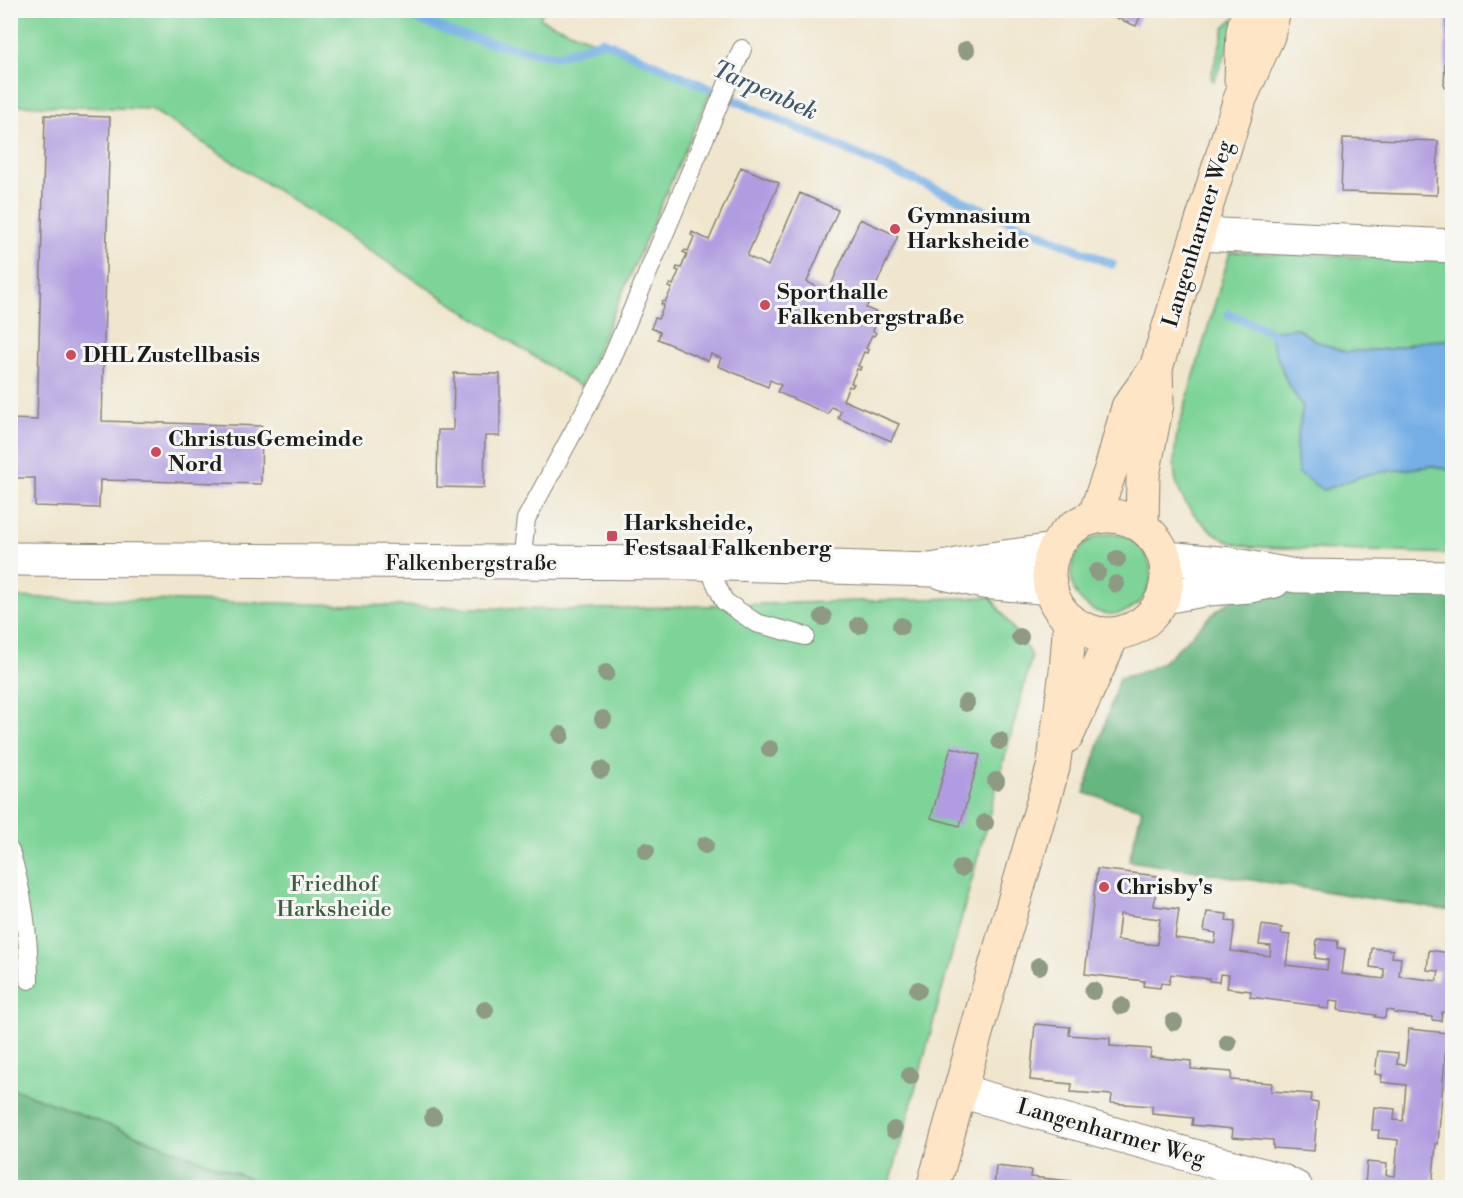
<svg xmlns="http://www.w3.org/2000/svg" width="1463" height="1198" viewBox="0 0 1463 1198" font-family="'Libre Bodoni',serif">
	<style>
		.green { fill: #7ed498; stroke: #4d785a; stroke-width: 1.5 }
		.forest { fill: #66b680; stroke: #41694e; stroke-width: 1.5 }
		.water { fill: #76afe6; stroke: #496681; stroke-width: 1.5 }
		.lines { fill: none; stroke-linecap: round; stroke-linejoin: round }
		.stream { stroke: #76afe6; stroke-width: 9 }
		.building { fill: #b09ce0; fill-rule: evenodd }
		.service-casing { stroke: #868175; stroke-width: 20 }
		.minor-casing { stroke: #868175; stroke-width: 35 }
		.tertiary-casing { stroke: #868175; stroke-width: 35 }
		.secondary-casing { stroke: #868175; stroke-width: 35 }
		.service { stroke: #fff; stroke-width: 18 }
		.minor { stroke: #fff; stroke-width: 33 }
		.tertiary { stroke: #fff; stroke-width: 33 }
		.secondary { stroke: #fde5c5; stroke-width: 33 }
		.tree { fill: #8e9a84 }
		.poi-dot { fill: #d1495b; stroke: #f6f6f2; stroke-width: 2 }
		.labels { text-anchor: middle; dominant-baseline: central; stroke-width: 6; stroke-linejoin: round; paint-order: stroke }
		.poi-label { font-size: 22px; font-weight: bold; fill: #1c1c1c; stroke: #f6f6f2; text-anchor: start }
		.street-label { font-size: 22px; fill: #1c1c1c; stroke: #f6f6f2 }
		.park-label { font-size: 22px; fill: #3e5c47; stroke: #f6f6f2 }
		.water-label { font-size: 24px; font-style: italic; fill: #40576d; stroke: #f6f6f2 }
	</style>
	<rect width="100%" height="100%" fill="#f6f6f2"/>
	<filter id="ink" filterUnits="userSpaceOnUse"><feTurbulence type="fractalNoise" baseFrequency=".0167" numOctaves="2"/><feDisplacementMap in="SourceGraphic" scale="12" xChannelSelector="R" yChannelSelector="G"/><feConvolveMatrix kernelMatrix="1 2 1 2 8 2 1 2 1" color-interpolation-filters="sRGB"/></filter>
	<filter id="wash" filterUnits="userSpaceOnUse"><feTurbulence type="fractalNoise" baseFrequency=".008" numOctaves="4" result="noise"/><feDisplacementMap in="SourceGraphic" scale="24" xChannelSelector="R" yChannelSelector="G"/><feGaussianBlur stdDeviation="1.35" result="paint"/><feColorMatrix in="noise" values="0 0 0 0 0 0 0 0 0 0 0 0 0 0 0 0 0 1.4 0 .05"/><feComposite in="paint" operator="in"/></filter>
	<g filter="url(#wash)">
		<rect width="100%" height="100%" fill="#f0e6ce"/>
		<g class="green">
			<path d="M11,10L543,11L540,19L712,89L581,387L151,109L11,105Z"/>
			<path d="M1233,19L1236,28L1214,81L1211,78L1212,73L1225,26Z"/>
			<path d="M1230,252L1452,260V340L1424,341L1390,349L1346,352L1318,342L1296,328L1272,331L1267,330L1287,382L1303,407L1296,444L1323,490L1368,474L1431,466L1452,470V554L1253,547C1246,546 1237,545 1230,542C1207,531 1185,509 1177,485C1172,471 1175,447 1177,433Z"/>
			<circle cx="1111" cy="574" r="40"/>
			<path d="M10,597L569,610L991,597L1032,656L889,1187H272L11,1088Z"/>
		</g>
		<g class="forest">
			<path d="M1254,593L1452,595V911L1129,861L1142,809L1084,793L1119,678C1134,675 1149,671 1162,662C1187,644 1205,616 1232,600C1238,596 1247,595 1254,593Z"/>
			<path d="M10,1088H11L272,1187H11Z"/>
		</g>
		<path class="water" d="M1296,328L1318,342L1346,352L1390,349L1424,341L1452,340V470L1431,466L1368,474L1323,490L1298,473L1296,444L1303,407L1287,382L1267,330L1272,331Z"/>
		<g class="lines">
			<g class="stream">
				<path d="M393,10L459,35L518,49L557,56L603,41L907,177L1112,264"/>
				<path d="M1229,314L1267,330L1275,337"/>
			</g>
		</g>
		<g id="blocks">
			<g class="building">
				<path d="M1097,10H1143L1136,26Z"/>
				<path d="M1447,10H1452V87H1444Z"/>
				<path d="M45,115L110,117L102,421L262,426L261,484L100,480L99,508L35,506V478H10V419L37,420Z"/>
				<path d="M1343,138L1438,141L1437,195L1341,192Z"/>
				<path d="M741,167L779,183L747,256L768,266L800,193L838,210L807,282L828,292L860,219L898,236L866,308L883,315L882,319L879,317L873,331L876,333L874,336L872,335L866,348L868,350L867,353L864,352L858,366L861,367L860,370L857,369L851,383L854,384L852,387L849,386L843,400L899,424L891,441L838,418L841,411L831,407L828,414L777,392L781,385L770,380L768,387L718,366L721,358L711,354L708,361L658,339L660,332L651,328L655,318L658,319L664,305L661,304L662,301L665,302L672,288L668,287L670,284L673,285L679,271L676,270L677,267L681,268L687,254L683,252L685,250L688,251L694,237L691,235L692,232L709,240Z"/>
				<path d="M454,373L500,374V436H485L484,488L437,487L438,430H453Z"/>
				<path d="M951,747L980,755L960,826L931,818Z"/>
				<path d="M1097,869L1158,876L1154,906L1179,909L1175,938L1215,943L1216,933L1204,931L1207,912L1227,914L1226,921L1235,922L1231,951L1270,956L1271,946L1259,945L1262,925L1282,928L1281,934L1290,935L1286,965L1327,970L1328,960L1315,958L1317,939L1338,941L1337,948L1345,949L1342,974L1384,979V969L1370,967L1372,948L1393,950L1392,957L1401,958L1399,976L1437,981L1439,971L1427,970L1429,950L1449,953V959L1452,960V1000L1451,1013L1442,1012L1441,1021L1432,1020V1017L1394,1013V1011L1386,1010L1385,1018L1375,1017L1376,1015L1338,1010L1339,1001L1330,1000L1329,1009L1319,1008V1006L1250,997L1251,991L1227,988L1229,975L1220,974L1219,982L1209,981V979L1171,974L1169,984L1161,983L1160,988L1143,986L1144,981L1085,974ZM1120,914L1160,919L1157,945L1117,940Z"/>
				<path d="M1035,1024L1070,1027L1069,1035L1110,1038V1046L1151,1049L1150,1057L1191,1061V1069L1232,1072L1231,1080L1272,1083L1271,1091L1312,1094L1311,1102L1318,1103L1314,1151L1273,1148V1140L1232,1137L1233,1129L1192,1125L1193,1118L1152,1114V1106L1111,1103L1112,1095L1071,1092L1072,1084L1030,1080Z"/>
				<path d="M1409,1029L1447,1033L1438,1144H1436L1432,1188H1371V1185H1365L1367,1162L1387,1164L1386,1175L1395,1176L1398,1140L1378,1138L1379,1130H1372L1374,1107L1395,1109L1394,1120L1403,1121L1406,1085L1381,1082L1382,1075L1375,1074L1378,1051L1398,1053L1397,1064L1405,1065Z"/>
				<path d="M996,1166L1031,1170L1030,1177L1071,1181V1188H994Z"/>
			</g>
		</g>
	</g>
	<g filter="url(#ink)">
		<use href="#blocks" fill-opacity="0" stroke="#868175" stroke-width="1.5"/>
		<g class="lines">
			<defs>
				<g id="service">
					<path d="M521,563L526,519L607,370L742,49"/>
					<path d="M707,564L724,601L756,623L805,636"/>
					<path d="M10,851C23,893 29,936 29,980"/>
				</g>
				<g id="minor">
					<path d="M1199,234L1452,246"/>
					<path d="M1166,558L1230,564L1296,576L1452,578"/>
					<path d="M1164,597L1209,589L1250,586L1274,581"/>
					<path d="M960,1091L1280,1180L1296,1188"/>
				</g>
				<g id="tertiary">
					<path d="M10,559L692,563L932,570L983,560L1054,550"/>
					<path d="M943,573L983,582L1051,588"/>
				</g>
				<g id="secondary">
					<path d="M1241,80L1243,32L1248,10"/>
					<circle cx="1108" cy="575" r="59"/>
					<path d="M1094,517L1111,469L1128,407L1156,368L1240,99L1268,36L1274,10"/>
					<path d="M1142,526L1143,475L1157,404L1156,368"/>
					<path d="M1067,736L1113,635"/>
					<path d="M933,1188L985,1001L1053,768L1066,671L1070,620"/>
				</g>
			</defs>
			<use href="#service" class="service-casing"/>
			<use href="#minor" class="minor-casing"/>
			<use href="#tertiary" class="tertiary-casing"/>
			<use href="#secondary" class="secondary-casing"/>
			<use href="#service" class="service"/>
			<use href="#minor" class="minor"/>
			<use href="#tertiary" class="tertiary"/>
			<use href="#secondary" class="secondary"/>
		</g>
		<g class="tree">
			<circle cx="966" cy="50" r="9"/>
			<circle cx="1117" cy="559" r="9"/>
			<circle cx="1097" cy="572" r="9"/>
			<circle cx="1116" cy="584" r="9"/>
			<circle cx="823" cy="617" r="9"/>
			<circle cx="859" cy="625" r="9"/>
			<circle cx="901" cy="626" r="9"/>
			<circle cx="1020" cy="637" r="9"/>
			<circle cx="606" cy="673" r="9"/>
			<circle cx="966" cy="703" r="9"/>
			<circle cx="603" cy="719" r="9"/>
			<circle cx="561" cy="735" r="9"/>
			<circle cx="1000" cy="741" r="9"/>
			<circle cx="770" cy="749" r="9"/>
			<circle cx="601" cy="770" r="9"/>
			<circle cx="996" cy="781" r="9"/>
			<circle cx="985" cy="823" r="9"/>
			<circle cx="705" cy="845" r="9"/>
			<circle cx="646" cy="851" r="9"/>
			<circle cx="961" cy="868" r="9"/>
			<circle cx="1039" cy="966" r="9"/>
			<circle cx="918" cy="990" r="9"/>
			<circle cx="1093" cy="991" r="9"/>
			<circle cx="1121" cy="1006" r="9"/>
			<circle cx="485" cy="1010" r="9"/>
			<circle cx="1174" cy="1022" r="9"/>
			<circle cx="1228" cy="1043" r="9"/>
			<circle cx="910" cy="1076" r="9"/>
			<circle cx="433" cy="1117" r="9"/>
			<circle cx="894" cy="1130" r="9"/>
		</g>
	</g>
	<g class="poi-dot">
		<circle cx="895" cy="229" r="6"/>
		<circle cx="765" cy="305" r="6"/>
		<circle cx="71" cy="355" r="6"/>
		<circle cx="156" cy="452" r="6"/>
		<rect x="606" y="530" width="12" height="12" rx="3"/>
		<circle cx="1104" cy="887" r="6"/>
	</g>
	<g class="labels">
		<g class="poi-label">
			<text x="907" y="216">Gymnasium<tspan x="907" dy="25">Harksheide</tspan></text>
			<text x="777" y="292">Sporthalle<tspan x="777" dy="25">Falkenbergstraße</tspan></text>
			<text x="83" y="355">DHL Zustellbasis</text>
			<text x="168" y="439">ChristusGemeinde<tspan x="168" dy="25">Nord</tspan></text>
			<text x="624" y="523">Harksheide,<tspan x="624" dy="25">Festsaal Falkenberg</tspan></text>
			<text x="1116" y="887">Chrisby's</text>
		</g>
		<g class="street-label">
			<text transform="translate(1198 234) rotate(-73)">Langenharmer Weg</text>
			<text x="471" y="563">Falkenbergstraße</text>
			<text transform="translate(1111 1133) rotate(16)">Langenharmer Weg</text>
		</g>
		<g class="park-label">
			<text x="334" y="884">Friedhof<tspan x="334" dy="25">Harksheide</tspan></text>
		</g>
		<g class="water-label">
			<text transform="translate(765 91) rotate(24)">Tarpenbek</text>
		</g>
	</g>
	<rect width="1463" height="1198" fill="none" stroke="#f6f6f2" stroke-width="36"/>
</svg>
